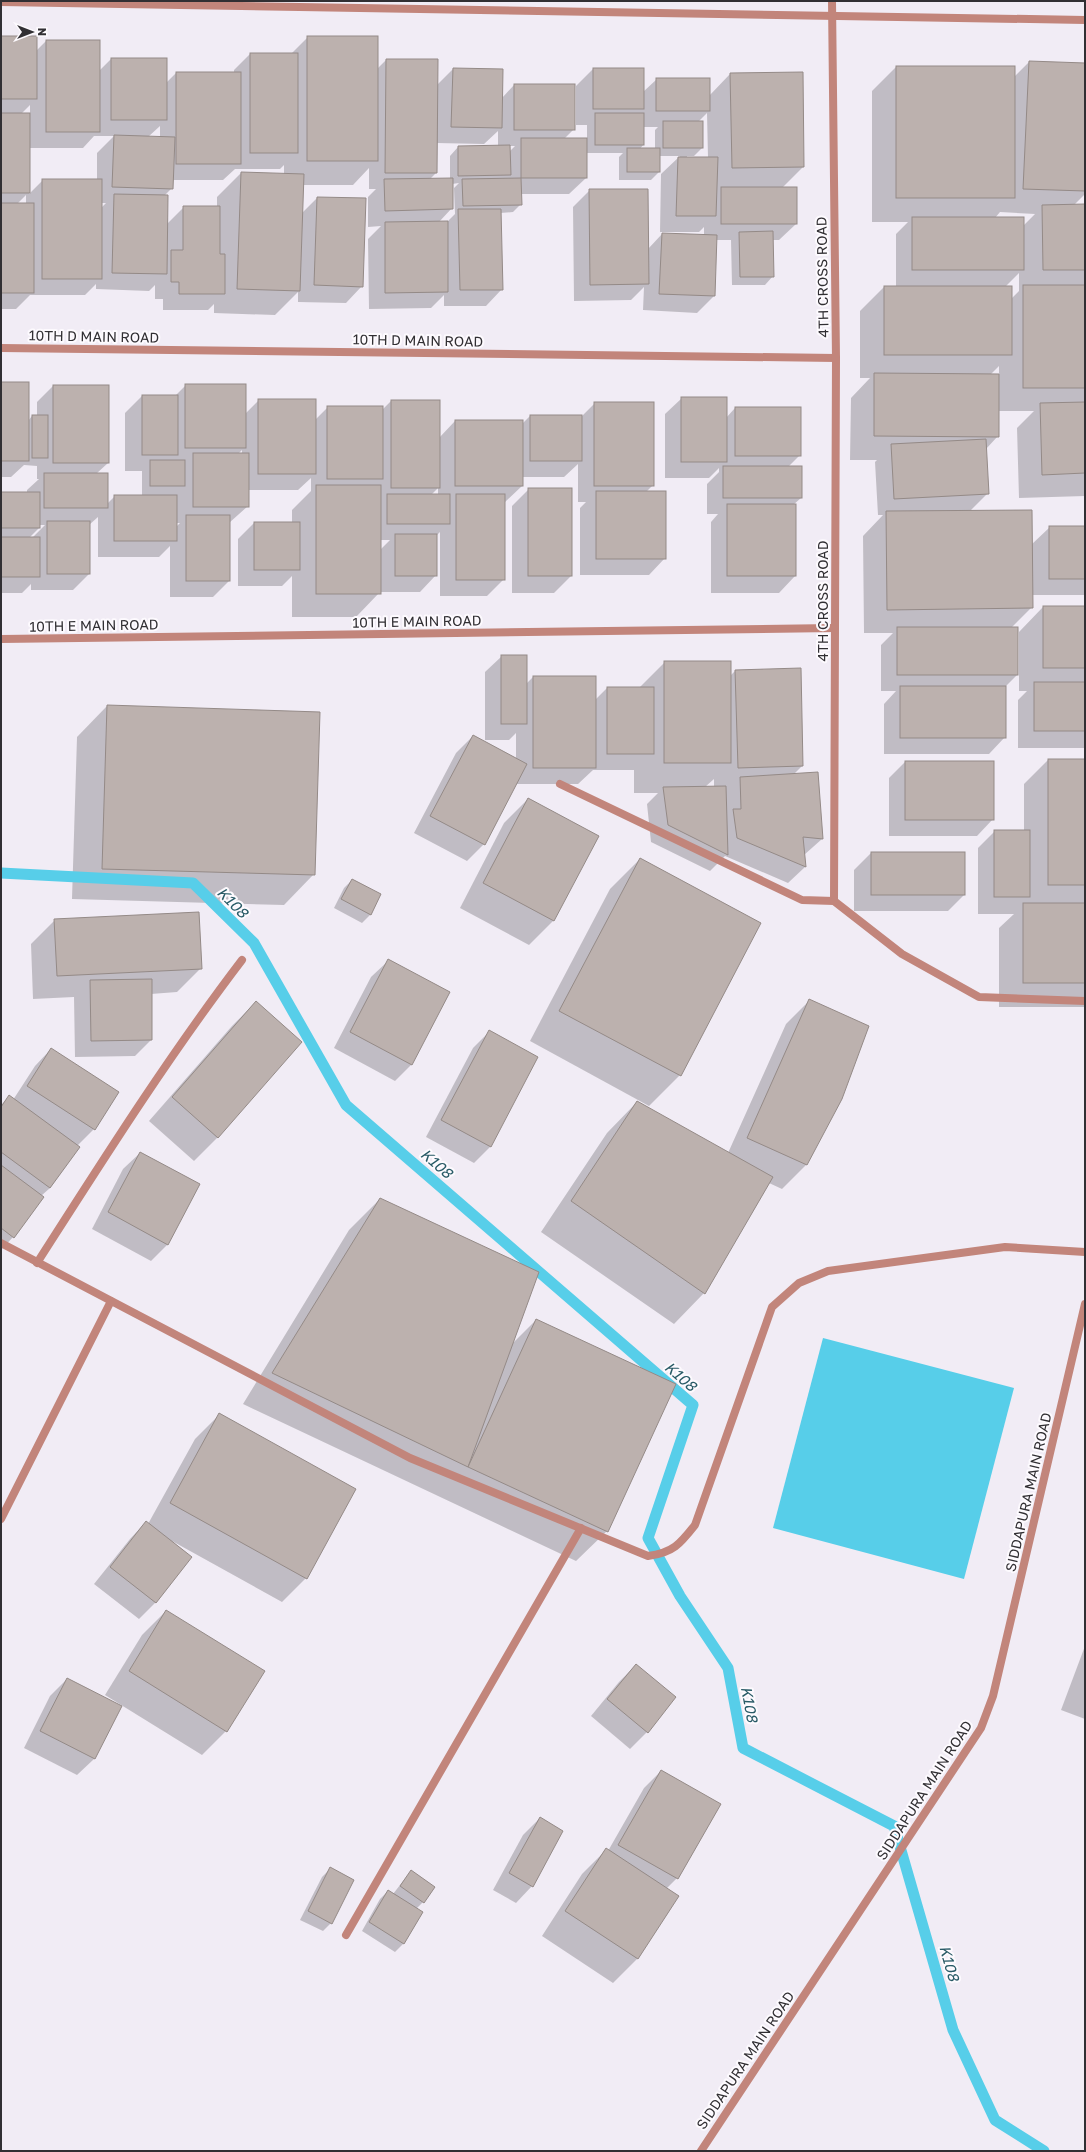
<svg xmlns="http://www.w3.org/2000/svg" width="1086" height="2152" viewBox="0 0 1086 2152" font-family="'Golos Text',sans-serif">
	<style>
		.water { fill: #57cee9 }
		.shadow { fill: #0003; fill-rule: evenodd }
		.lines { fill: none; stroke-linecap: round; stroke-linejoin: round }
		.stream { stroke: #57cee9; stroke-width: 11 }
		.building { fill: #bcb1ae; stroke: #948a87 }
		.lane { stroke: #c2857b; stroke-width: 8 }
		.street { stroke: #c2857b; stroke-width: 8 }
		.labels { text-anchor: middle; dominant-baseline: central; stroke-width: 4; stroke-linejoin: round; paint-order: stroke }
		.street-label { font-size: 14px; fill: #312f33; stroke: #fdfafe }
		.water-label { font-size: 15px; font-style: italic; fill: #285a66; stroke: #fdfafe }
	</style>
	<rect width="100%" height="100%" fill="#f1ecf5"/>
	<path class="water" d="M823,1338L1014,1388L964,1579L773,1528Z"/>
	<g class="shadow">
		<path d="M1,37L36,51L46,41L99,71L111,59L166,83L176,73H234V70L250,54H291L308,37L377,69L386,60L437,85L453,69L502,98L514,85L574,129L564,139H587V125H576V86L593,69L643,92L657,79L709,96L730,74L803,167L782,188L796,224L779,240H772L773,276L765,285H732L731,240H716L714,296L697,313L643,310L644,287L631,300L574,301L573,207L590,190L648,249L662,234L704,235V227L699,232H660L661,174L680,156H659V172L651,180H619V157L623,153H586V178L569,194H521V204L513,212L500,213L502,289L486,306H444V295L431,308L369,309L368,239L381,226L368,227V197L376,189H369V168L353,185H303L302,213L317,198L365,199L362,286L346,303L298,302V292L275,315L214,313V304L208,310H163V299H155V285L149,291L96,289V284L85,295H30L16,309H1ZM30,105V114H21ZM707,113L708,158H687V156H694L702,148L698,122ZM160,126V138L148,137ZM643,127H658L655,130V149H640L643,145ZM498,131V146L458,147L450,156V179L429,180L436,173V143L484,144ZM94,136H114L97,153V180H43L29,194V148H83ZM509,146H515L509,152ZM284,165V174L241,173L217,197V207H184L167,224L164,196L172,188V180H223L235,169H280ZM459,183L454,188L455,214L447,222H439L452,208V184ZM26,195V204H17ZM101,203H106L101,208Z"/>
		<path d="M1029,62L1085,64V194L1074,205H1085V496L1019,498L1017,428L1034,411H998V436L986,449L988,493L970,511L1031,545L1050,527H1085V595H1032V607L1011,628L1017,675L1005,687V737L989,754H884V704L896,691H881V645L893,633H864L863,536L883,515H878L875,462L877,460H850L851,398L870,378H860V311L884,287H896V234L908,222H872V91L896,67H1014V77ZM1000,212L1035,214L1023,226L995,218ZM1019,273V291L1011,299L1005,287ZM999,366V375H990Z"/>
		<path d="M1,383L28,421L32,416H37V402L53,386L108,463L96,474L107,504L115,496H142V471H125V413L142,396H175L186,385L245,414L259,400L315,420L328,407L382,410L391,401L439,438L455,421H522V424L530,416H582L595,403L653,485L646,492L665,558L649,575H580V508L586,502H578V464L564,477H522V486L504,503V579L487,596H440V532L436,536V575L420,592H380L356,617H292V576L282,586H238V539L254,523H292V510L311,491V478L298,490H248V506L229,523V581L213,597H170V546L159,557H98V517L89,525V574L73,590H31V584L22,593H1V493H27V490L39,479H37V466L24,465L11,477H1ZM242,450V454H238ZM438,488V495H431ZM176,523H180L176,527ZM39,525H45L32,538H29L39,528ZM380,540H390L380,550Z"/>
		<path d="M682,398L726,418L735,408L800,455L788,467L801,498L793,505H795V576L779,593H711V522L718,514H707V484L719,472V468L709,478H665V414Z"/>
		<path d="M529,489H571V576L554,593H512V506Z"/>
		<path d="M1043,607H1085V748H1018V700L1027,691H1019V632Z"/>
		<path d="M502,656L526,684L533,677L595,700L607,688H639L665,662L730,676L735,671L802,766L793,775L822,839L804,855L805,867L788,883L725,856L710,871L651,842L647,804L658,793H634V770H593L578,784H515L484,844L467,861L414,833L456,753L473,736L516,759V733L509,740H485V672ZM714,779V787H705Z"/>
		<path d="M107,706L314,874L284,905L72,899L77,737Z"/>
		<path d="M1048,760H1085V1007H999V928L1014,914H978V848L995,831H1024V784Z"/>
		<path d="M905,762L993,819L977,836H889V778Z"/>
		<path d="M528,799L598,836L553,921L529,945L460,908L504,823Z"/>
		<path d="M871,853H964V895L948,911H854V870Z"/>
		<path d="M640,859L680,1075L649,1106L530,1041L610,889Z"/>
		<path d="M352,880L380,895L370,915L362,923L334,908L344,888Z"/>
		<path d="M55,920L201,968L177,992L151,994V1040L135,1056L75,1057L74,997L33,999L31,944Z"/>
		<path d="M388,961L449,993L411,1065L395,1081L334,1048L371,977Z"/>
		<path d="M810,1000L841,1099L806,1165L782,1189L769,1183L704,1293L674,1324L541,1232L607,1133L637,1102L728,1153L786,1024Z"/>
		<path d="M256,1002L218,1137L194,1161L149,1121L232,1026Z"/>
		<path d="M489,1032L491,1146L474,1163L426,1137L473,1048Z"/>
		<path d="M51,1049L94,1129L77,1146L78,1148L50,1188L41,1196L13,1237L1,1250V1105L9,1097L13,1100L35,1066Z"/>
		<path d="M140,1153L168,1244L151,1261L92,1229L123,1169Z"/>
		<path d="M380,1199L511,1345L536,1320L607,1531L576,1561L243,1404L349,1230Z"/>
		<path d="M219,1415L306,1578L282,1602L172,1541L191,1557L155,1603L139,1619L94,1584L130,1539L146,1522L148,1524L195,1439Z"/>
		<path d="M166,1611L226,1731L202,1755L105,1695L142,1635Z"/>
		<path d="M1085,1646V1719L1061,1710Z"/>
		<path d="M636,1665L675,1697L647,1732L630,1749L591,1716L619,1682Z"/>
		<path d="M67,1679L120,1707L94,1759L77,1775L24,1748L50,1696Z"/>
		<path d="M661,1771L677,1878L666,1889L637,1959L613,1983L542,1936L582,1874L606,1850L608,1851L644,1788Z"/>
		<path d="M540,1818L532,1886L516,1903L493,1890L523,1835Z"/>
		<path d="M330,1869L331,1923L323,1931L300,1920L322,1877Z"/>
		<path d="M411,1871L423,1902L416,1909L422,1912L403,1944L395,1952L362,1931L380,1899L388,1891L393,1894Z"/>
	</g>
	<g class="lines">
		<path class="stream" d="M1,873L193,883L254,943L346,1105L693,1405L648,1538L680,1596L728,1668L743,1748L894,1826L953,2030L995,2120L1044,2151"/>
	</g>
	<g class="building">
		<rect x="1" y="36" width="36" height="63"/>
		<rect x="307" y="36" width="71" height="125"/>
		<rect x="46" y="40" width="54" height="92"/>
		<rect x="250" y="53" width="48" height="100"/>
		<rect x="111" y="58" width="56" height="62"/>
		<path d="M386,59H438L437,173H385Z"/>
		<path d="M1029,61L1085,63V191L1023,189Z"/>
		<rect x="896" y="66" width="119" height="132"/>
		<path d="M453,68L503,69L502,128L451,127Z"/>
		<rect x="593" y="68" width="51" height="41"/>
		<rect x="176" y="72" width="65" height="92"/>
		<path d="M803,72L804,167L732,168L730,73Z"/>
		<rect x="656" y="78" width="54" height="33"/>
		<rect x="514" y="84" width="61" height="46"/>
		<rect x="1" y="113" width="29" height="80"/>
		<rect x="595" y="113" width="49" height="32"/>
		<rect x="663" y="121" width="40" height="27"/>
		<path d="M114,135L175,137L173,189L112,187Z"/>
		<rect x="521" y="138" width="66" height="40"/>
		<path d="M510,145L511,175L458,176V146Z"/>
		<rect x="627" y="148" width="33" height="24"/>
		<path d="M678,157H718L716,216H676Z"/>
		<path d="M241,172L304,174L300,291L237,289Z"/>
		<path d="M453,178V209L385,211L384,179Z"/>
		<path d="M521,178L522,205L463,206L462,179Z"/>
		<rect x="42" y="179" width="60" height="100"/>
		<rect x="721" y="187" width="76" height="37"/>
		<path d="M589,189H648L649,284L590,285Z"/>
		<path d="M114,194L168,195L167,274L112,273Z"/>
		<path d="M317,197L366,198L363,287L314,285Z"/>
		<rect x="1" y="203" width="33" height="90"/>
		<path d="M1085,204V270H1043L1042,205Z"/>
		<path d="M183,206H220V254H225V294H179V282H171V250H183Z"/>
		<path d="M458,209H501L503,290H460Z"/>
		<rect x="912" y="217" width="112" height="53"/>
		<path d="M448,221V292L385,293V222Z"/>
		<path d="M773,231L774,277H740L739,232Z"/>
		<path d="M662,233L717,235L715,296L659,294Z"/>
		<rect x="1023" y="285" width="62" height="103"/>
		<rect x="884" y="286" width="128" height="69"/>
		<path d="M874,373L999,374V437L874,436Z"/>
		<rect x="1" y="382" width="28" height="79"/>
		<rect x="185" y="384" width="61" height="64"/>
		<rect x="53" y="385" width="56" height="78"/>
		<rect x="142" y="395" width="36" height="60"/>
		<rect x="681" y="397" width="46" height="65"/>
		<rect x="258" y="399" width="58" height="75"/>
		<rect x="391" y="400" width="49" height="88"/>
		<rect x="594" y="402" width="60" height="84"/>
		<path d="M1085,402V473L1042,475L1040,403Z"/>
		<rect x="327" y="406" width="56" height="73"/>
		<rect x="735" y="407" width="66" height="49"/>
		<rect x="32" y="415" width="16" height="43"/>
		<rect x="530" y="415" width="52" height="46"/>
		<rect x="455" y="420" width="68" height="66"/>
		<path d="M986,439L989,494L894,499L891,444Z"/>
		<rect x="193" y="453" width="56" height="54"/>
		<rect x="150" y="460" width="35" height="26"/>
		<rect x="723" y="466" width="79" height="32"/>
		<rect x="44" y="473" width="64" height="35"/>
		<rect x="316" y="485" width="65" height="109"/>
		<rect x="528" y="488" width="44" height="88"/>
		<rect x="596" y="491" width="70" height="68"/>
		<rect x="1" y="492" width="39" height="36"/>
		<rect x="387" y="494" width="63" height="30"/>
		<rect x="456" y="494" width="49" height="86"/>
		<rect x="114" y="495" width="63" height="46"/>
		<rect x="727" y="504" width="69" height="72"/>
		<path d="M1032,510L1033,608L887,610L886,511Z"/>
		<rect x="186" y="515" width="44" height="66"/>
		<rect x="47" y="521" width="43" height="53"/>
		<rect x="254" y="522" width="46" height="48"/>
		<rect x="1049" y="526" width="36" height="53"/>
		<rect x="395" y="534" width="42" height="42"/>
		<rect x="1" y="537" width="39" height="40"/>
		<rect x="1043" y="606" width="42" height="62"/>
		<rect x="897" y="627" width="121" height="48"/>
		<rect x="501" y="655" width="26" height="69"/>
		<rect x="664" y="661" width="67" height="102"/>
		<path d="M801,668L803,766L738,768L735,670Z"/>
		<rect x="533" y="676" width="63" height="92"/>
		<rect x="1034" y="682" width="51" height="49"/>
		<rect x="900" y="686" width="106" height="52"/>
		<rect x="607" y="687" width="47" height="67"/>
		<path d="M107,705L320,712L315,875L102,869Z"/>
		<path d="M473,735L527,764L485,845L430,816Z"/>
		<rect x="1048" y="759" width="37" height="126"/>
		<rect x="905" y="761" width="89" height="59"/>
		<path d="M818,772L823,839L803,837L806,867L737,838L733,809H741L740,777Z"/>
		<path d="M726,786L728,855L668,825L663,787Z"/>
		<path d="M528,798L599,836L554,921L483,883Z"/>
		<rect x="994" y="830" width="36" height="67"/>
		<rect x="871" y="852" width="94" height="43"/>
		<path d="M640,858L761,923L681,1076L559,1011Z"/>
		<path d="M352,879L381,894L371,915L341,899Z"/>
		<rect x="1023" y="903" width="62" height="80"/>
		<path d="M199,912L202,969L57,976L54,919Z"/>
		<path d="M388,959L450,992L412,1065L350,1032Z"/>
		<path d="M152,979V1040L91,1041L90,980Z"/>
		<path d="M809,999L869,1026L842,1099L807,1165L747,1138Z"/>
		<path d="M256,1001L302,1042L218,1138L172,1097Z"/>
		<path d="M489,1030L538,1057L491,1147L441,1120Z"/>
		<path d="M51,1048L119,1092L95,1130L27,1086Z"/>
		<path d="M9,1095L80,1147L50,1188L1,1152V1107Z"/>
		<path d="M637,1101L773,1177L705,1294L571,1201Z"/>
		<path d="M140,1152L200,1184L168,1245L108,1212Z"/>
		<path d="M1,1165L44,1197L14,1238L1,1228Z"/>
		<path d="M380,1198L539,1272L468,1467L272,1373Z"/>
		<path d="M536,1319L676,1384L608,1532L468,1467Z"/>
		<path d="M219,1413L356,1489L307,1579L170,1503Z"/>
		<path d="M146,1521L192,1557L156,1603L110,1567Z"/>
		<path d="M166,1610L265,1671L227,1732L129,1671Z"/>
		<path d="M636,1664L676,1697L648,1733L607,1699Z"/>
		<path d="M67,1678L122,1706L95,1759L40,1731Z"/>
		<path d="M661,1770L721,1804L678,1879L618,1845Z"/>
		<path d="M540,1817L563,1831L533,1887L509,1873Z"/>
		<path d="M606,1848L679,1896L638,1959L565,1911Z"/>
		<path d="M330,1867L354,1880L332,1924L308,1911Z"/>
		<path d="M411,1870L435,1887L424,1903L400,1886Z"/>
		<path d="M388,1890L423,1912L404,1944L369,1922Z"/>
	</g>
	<g class="lines">
		<g class="lane">
			<path d="M1,1519L111,1301"/>
			<path d="M346,1935L581,1528"/>
		</g>
		<g class="street">
			<path d="M1,2L1085,20"/>
			<path d="M1,348L836,358"/>
			<path d="M1,639L834,628"/>
			<path d="M560,784L802,900L834,901L836,358L832,1"/>
			<path d="M834,901L902,954L979,997L1085,1001"/>
			<path d="M1,1243L410,1458L648,1556C673,1553 680,1544 695,1525L772,1307L799,1283L828,1271L1005,1247L1085,1252"/>
			<path d="M37,1263C103,1160 168,1057 242,960"/>
			<path d="M701,2151L981,1728L993,1696L1085,1304"/>
		</g>
	</g>
	<g class="labels">
		<g class="street-label">
			<text transform="translate(822 277) rotate(-91)">4TH CROSS ROAD</text>
			<text transform="translate(94 336) rotate(1)">10TH D MAIN ROAD</text>
			<text transform="translate(418 340) rotate(1)">10TH D MAIN ROAD</text>
			<text transform="translate(822 601) rotate(-90)">4TH CROSS ROAD</text>
			<text transform="translate(417 621) rotate(-1)">10TH E MAIN ROAD</text>
			<text transform="translate(94 625) rotate(-1)">10TH E MAIN ROAD</text>
			<text transform="translate(1028 1492) rotate(-77)">SIDDAPURA MAIN ROAD</text>
			<text transform="translate(924 1790) rotate(-57)">SIDDAPURA MAIN ROAD</text>
			<text transform="translate(745 2060) rotate(-56)">SIDDAPURA MAIN ROAD</text>
		</g>
		<g class="water-label">
			<text transform="translate(233 902) rotate(45)">K108</text>
			<text transform="translate(437 1163) rotate(41)">K108</text>
			<text transform="translate(681 1376) rotate(41)">K108</text>
			<text transform="translate(750 1704) rotate(79)">K108</text>
			<text transform="translate(950 1963) rotate(74)">K108</text>
		</g>
	</g>
	<rect width="1086" height="2152" fill="none" stroke="#312f33" stroke-width="4"/>
	<g transform="translate(32 32) rotate(90)" stroke="#fdfafe" stroke-width="3" paint-order="stroke">
	<path d="M0-3L7 15L0 10L-7 15Z" fill="#312f33"/>
	<text y="-6" font-size="11" font-weight="bold" text-anchor="middle" fill="#312f33">N</text>
	</g>
</svg>
